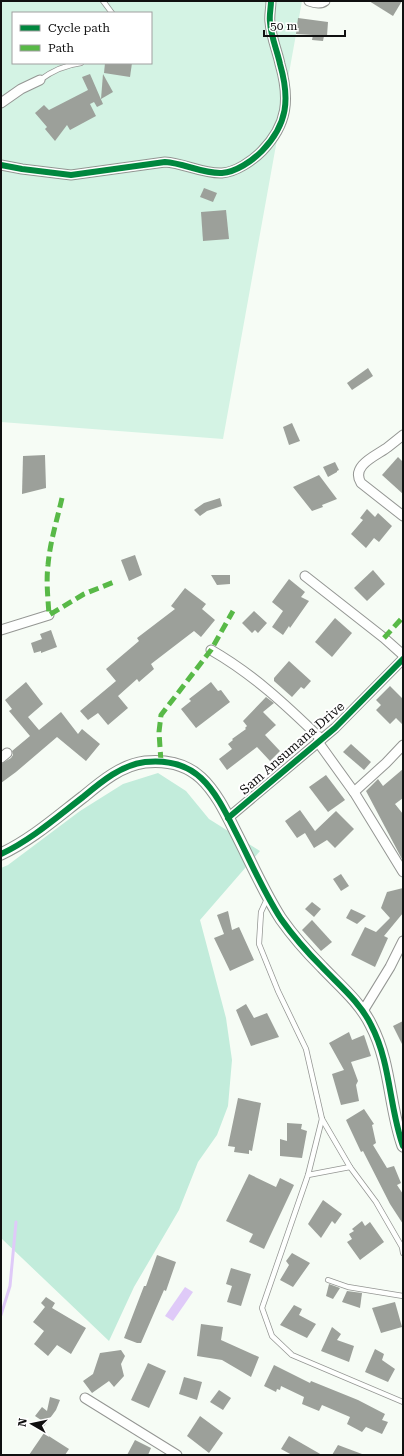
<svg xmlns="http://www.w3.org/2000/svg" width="404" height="1456" viewBox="0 0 404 1456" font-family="'Roboto Serif',serif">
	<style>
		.green { fill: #d4f3e4; fill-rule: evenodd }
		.forest { fill: #c2ecdb }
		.water { fill: #dfcaf8 }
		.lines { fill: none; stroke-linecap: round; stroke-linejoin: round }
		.stream { stroke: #dfcaf8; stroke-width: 3 }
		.building { fill: #9ca09a }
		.service-casing { stroke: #949693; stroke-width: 6 }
		.minor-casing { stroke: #949693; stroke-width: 11 }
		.tertiary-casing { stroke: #949693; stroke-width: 13 }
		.service { stroke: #fefffe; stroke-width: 4.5 }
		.minor { stroke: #fefffe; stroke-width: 9 }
		.tertiary { stroke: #fefffe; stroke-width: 11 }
		.quiet { stroke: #58b947; stroke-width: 5; stroke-dasharray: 10 5; stroke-linecap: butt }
		.cycleway-casing { stroke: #fff; stroke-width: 8 }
		.cycleway { stroke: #00873e; stroke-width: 6 }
		.labels { text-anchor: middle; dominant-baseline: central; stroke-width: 4; stroke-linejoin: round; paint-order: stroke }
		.street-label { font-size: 13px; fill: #101010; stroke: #fff }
	</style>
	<rect width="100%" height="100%" fill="#f6fcf5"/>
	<path class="green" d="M1,1H302L223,439L1,422ZM13,13H151V63H13Z"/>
	<path class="forest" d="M158,773L186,791L209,819L260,851L200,920L226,1018L232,1060L228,1106L217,1135L198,1162L179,1210L134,1287L109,1341L1,1238V868L8,865L80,811L123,784Z"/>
	<path class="water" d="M185,1287L193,1292L173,1321L165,1316Z"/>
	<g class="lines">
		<path class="stream" d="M1,1315L10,1286L16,1222"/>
	</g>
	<g class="building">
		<path d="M369,1H402L393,16Z"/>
		<path d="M298,18L328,22L327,36H324L323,41L312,40L313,35L296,34Z"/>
		<path d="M105,63H132L130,77L104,73Z"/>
		<path d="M90,74L103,104L97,107L94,102L90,104L96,116L70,130L67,125L55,141L45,129L47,127L35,113L44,105L49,110L88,90L82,77Z"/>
		<path d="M103,74L113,92L101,99Z"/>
		<path d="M204,188L217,193L213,202L200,197Z"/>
		<path d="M226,210L229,239L203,241L201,212Z"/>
		<path d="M368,368L373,376L352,390L347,383Z"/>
		<path d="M292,423L300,441L289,445L283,427Z"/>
		<path d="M45,455L46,488L22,494L23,456Z"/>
		<path d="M398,457L403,462V494L382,475Z"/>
		<path d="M335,462L339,470L337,471V472L328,477L323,467Z"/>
		<path d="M319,475L337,499L322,505L323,507L312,511L293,487Z"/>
		<path d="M220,498L222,506L207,511L200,516L194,510L204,503Z"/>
		<path d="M367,509L375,517L378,513L392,526L379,542L374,538L366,548L351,534L363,520L360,518Z"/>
		<path d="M135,555L142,575L129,581L121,560Z"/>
		<path d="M373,570L385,584L367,601L354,588Z"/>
		<path d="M211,575H230V584L217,585Z"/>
		<path d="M289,579L305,592L301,597L309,601L290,628L289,626L283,635L272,627L283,611L272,602Z"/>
		<path d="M185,588L206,604L202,609L215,620L201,637L194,631L151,664L154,669L139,682L137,679L118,696L128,708L108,725L98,713L88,720L80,711L116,681L106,669L139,641L137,638L175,609L171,606Z"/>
		<path d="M254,611L267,623L258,633L255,630L252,633L242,623Z"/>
		<path d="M335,618L352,633L332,657L315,642Z"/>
		<path d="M51,630L57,647L41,653V651L34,653L31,643L42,639L40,634Z"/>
		<path d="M289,661L311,681L304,689L301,687L292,697L274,681V678Z"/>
		<path d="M26,682L43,704L28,717L39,730L61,712L78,734L82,729L100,744L86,761L57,737L16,772L1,783V764L11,758L13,755L12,751L30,736L9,711L12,709L5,700Z"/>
		<path d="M211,682L218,691L221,690L230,702L196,728L181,709L191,701L189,699Z"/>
		<path d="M390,686L403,699V725L396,718L390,724L376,710L381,705L376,700Z"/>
		<path d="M266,697L274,703L263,712L276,725L265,735L280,751L270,761L257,747L227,770L219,759L232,749L228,744L233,740L232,739L246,729L245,728L247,726L243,721Z"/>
		<path d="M351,744L371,762L364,770L343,752Z"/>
		<path d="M403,769V798L395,804L403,814V861L366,791L378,779L383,786Z"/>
		<path d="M326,775L345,800L328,812L309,787Z"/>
		<path d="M300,810L315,831L336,811L354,829L335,848L327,840L314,848L305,833L297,838L285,821Z"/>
		<path d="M341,874L349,886L341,891L333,879Z"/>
		<path d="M403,888V913L384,936L388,938L375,967L351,955L365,927L376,932L390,918L381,908L387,892Z"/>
		<path d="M312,902L321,909L314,917L305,909Z"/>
		<path d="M351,909L366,916L357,924L346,918Z"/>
		<path d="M228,911L232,930L239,927L254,960L230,971L214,938L224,934L217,915Z"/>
		<path d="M312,920L332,942L321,951L302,930Z"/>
		<path d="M246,1004L254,1018L267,1013L279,1037L251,1046L236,1010Z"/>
		<path d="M403,1021V1046L393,1026Z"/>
		<path d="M349,1032L352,1040L364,1035L371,1056L351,1062L358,1081L356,1085L359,1101L341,1105L332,1074L344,1070L329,1043Z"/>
		<path d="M238,1098L261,1103L252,1151L249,1150V1154L234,1152L235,1147L228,1146Z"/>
		<path d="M364,1109L374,1124L372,1125L376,1143L373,1145L387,1168L394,1166L401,1183L397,1185L403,1194V1224L390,1204L363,1151L361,1152L346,1120Z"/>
		<path d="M287,1123L302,1124L301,1129L307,1131L302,1158L280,1156V1139L287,1141Z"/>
		<path d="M249,1174L276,1187L280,1178L294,1185L264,1249L249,1242L253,1234L226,1221Z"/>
		<path d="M323,1200L342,1214L335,1224L332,1221L321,1238L308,1224Z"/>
		<path d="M362,1221L365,1226L370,1222L384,1242L360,1260L347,1242L352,1239L349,1234L354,1231L352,1229Z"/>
		<path d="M292,1253L310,1263L293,1287L280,1280L289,1265L286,1261Z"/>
		<path d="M157,1255L176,1262L166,1291L164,1290L141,1343H137L124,1338L144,1286H146Z"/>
		<path d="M231,1268L251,1274L241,1306L227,1302L232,1286L226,1284Z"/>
		<path d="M329,1284L340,1288L333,1299L326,1296Z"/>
		<path d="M347,1291L362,1293L360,1308L342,1302Z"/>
		<path d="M46,1297L55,1303L52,1308L86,1328L71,1354L57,1345L48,1356L34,1344L44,1331L33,1322L45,1307L41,1303Z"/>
		<path d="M395,1302L402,1327L381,1333L372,1308Z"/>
		<path d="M294,1305L302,1309L299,1315L316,1324L307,1338L280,1325Z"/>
		<path d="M201,1324L223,1327L221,1340L259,1357L251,1377L222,1360L197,1356Z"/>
		<path d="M332,1327L341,1334L337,1340L354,1346L349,1362L321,1351Z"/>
		<path d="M375,1349L384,1354L382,1360L395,1369L388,1382L365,1372Z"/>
		<path d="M121,1350L125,1356L121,1364L124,1376L114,1387L109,1381L92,1393L83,1381L93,1374L100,1353Z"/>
		<path d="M148,1363L166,1371L149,1408L131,1400Z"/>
		<path d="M274,1365L310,1383L311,1381L358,1400L385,1414L382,1420L388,1422L382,1434L366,1427L362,1432L347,1424L350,1417L322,1405L319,1411L302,1404L304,1397L281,1386L280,1390L277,1389L276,1392L264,1386Z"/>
		<path d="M184,1377L202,1382L197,1400L179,1394Z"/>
		<path d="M219,1390L231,1398L223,1410L210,1402Z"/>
		<path d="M50,1397L60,1400L56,1410L42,1429L44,1422L35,1416L42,1407L47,1411Z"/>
		<path d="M200,1416L223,1433L209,1453L187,1436Z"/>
		<path d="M44,1433L69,1449L65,1455H29Z"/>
		<path d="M289,1436L322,1455H292L281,1449Z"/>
		<path d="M135,1440L151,1448L148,1455H127Z"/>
		<path d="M338,1445L362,1454V1455H332Z"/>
	</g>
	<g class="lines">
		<defs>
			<g id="service">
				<path d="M103,1L112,13"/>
				<path d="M40,80C52,71 66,65 81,63"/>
				<path d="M267,899L261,912L259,944L278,991L306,1049L322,1119L350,1167"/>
				<path d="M308,1175L322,1119"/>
				<path d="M403,1253L402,1247L376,1202L350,1167L308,1175L262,1308L272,1336L292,1355L403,1402"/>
				<path d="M328,1280L348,1287L403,1296"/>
			</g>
			<g id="minor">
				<path d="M309,1C314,3 321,4 325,1"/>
				<path d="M1,103L21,89L40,80"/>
				<path d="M1,165L22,169L71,175L165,162C184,163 203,174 222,173C236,172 252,161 262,151C288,124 290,99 280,64C277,50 271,37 270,22C269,16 271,8 271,1"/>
				<path d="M403,435C398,439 393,443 388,447C378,455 350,465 361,483L403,516"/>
				<path d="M305,576L384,638L403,655"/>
				<path d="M1,630L49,615"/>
				<path d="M211,650C253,674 287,706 321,739"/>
				<path d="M318,742L354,792L403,872"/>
				<path d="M1,758L7,753"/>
				<path d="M354,792L386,763L403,745"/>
				<path d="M228,818L335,728L403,659"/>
				<path d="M363,1011L390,967L403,941"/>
				<path d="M85,1398L177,1455"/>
			</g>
			<path id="tertiary" d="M1,854C31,840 57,817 83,797C101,782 121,765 145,762C165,760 186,764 201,778C216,792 226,813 235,831C250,860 263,891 281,919C293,936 307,952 322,967C339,985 360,1002 371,1025C391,1063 389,1107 403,1146"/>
		</defs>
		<use href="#service" class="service-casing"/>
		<use href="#minor" class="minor-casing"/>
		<use href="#tertiary" class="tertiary-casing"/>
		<use href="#service" class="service"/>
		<use href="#minor" class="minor"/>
		<use href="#tertiary" class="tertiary"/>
		<g class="quiet">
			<path d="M62,498C57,520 50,542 48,565C46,582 48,598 49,615L84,594L114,582"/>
			<path d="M384,638L403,617"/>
			<path d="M161,762L159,732L161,715L211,650L233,611"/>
		</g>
		<defs>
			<g id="cycleway">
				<path d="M1,165L22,169L71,175L165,162C184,163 203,174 222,173C236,172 252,161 262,151C288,124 290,99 280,64C277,50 271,37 270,22C269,16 271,8 271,1"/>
				<path d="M228,818L335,728L403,659"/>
				<path d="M1,854C31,840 57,817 83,797C101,782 121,765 145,762C165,760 186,764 201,778C216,792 226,813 235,831C250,860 263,891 281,919C293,936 307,952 322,967C339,985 360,1002 371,1025C391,1063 389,1107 403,1146"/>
			</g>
		</defs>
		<use href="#cycleway" class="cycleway-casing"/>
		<use href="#cycleway" class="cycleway"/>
	</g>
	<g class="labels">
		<g class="street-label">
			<text transform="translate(292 748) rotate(-41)">Sam Ansumana Drive</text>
		</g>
	</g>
	<rect width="404" height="1456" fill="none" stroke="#101010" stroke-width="4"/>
	<rect x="12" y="12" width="140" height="52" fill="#ffffff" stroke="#9f9f9f"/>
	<rect x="20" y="25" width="20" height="6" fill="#00873e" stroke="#9f9f9f"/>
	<text x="48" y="32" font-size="12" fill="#101010">Cycle path</text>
	<rect x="20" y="45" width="20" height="6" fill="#58b947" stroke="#9f9f9f"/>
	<text x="48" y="52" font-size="12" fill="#101010">Path</text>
	<g transform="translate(32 1424) rotate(279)" stroke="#ffffff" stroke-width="3" paint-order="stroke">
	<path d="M0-3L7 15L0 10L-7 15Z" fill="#101010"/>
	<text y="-6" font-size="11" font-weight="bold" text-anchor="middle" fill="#101010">N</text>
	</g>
	<path d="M264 30v6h81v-6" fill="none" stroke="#101010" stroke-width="2"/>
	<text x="270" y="30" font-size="12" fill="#101010" stroke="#ffffff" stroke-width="3" paint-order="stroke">50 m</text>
</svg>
